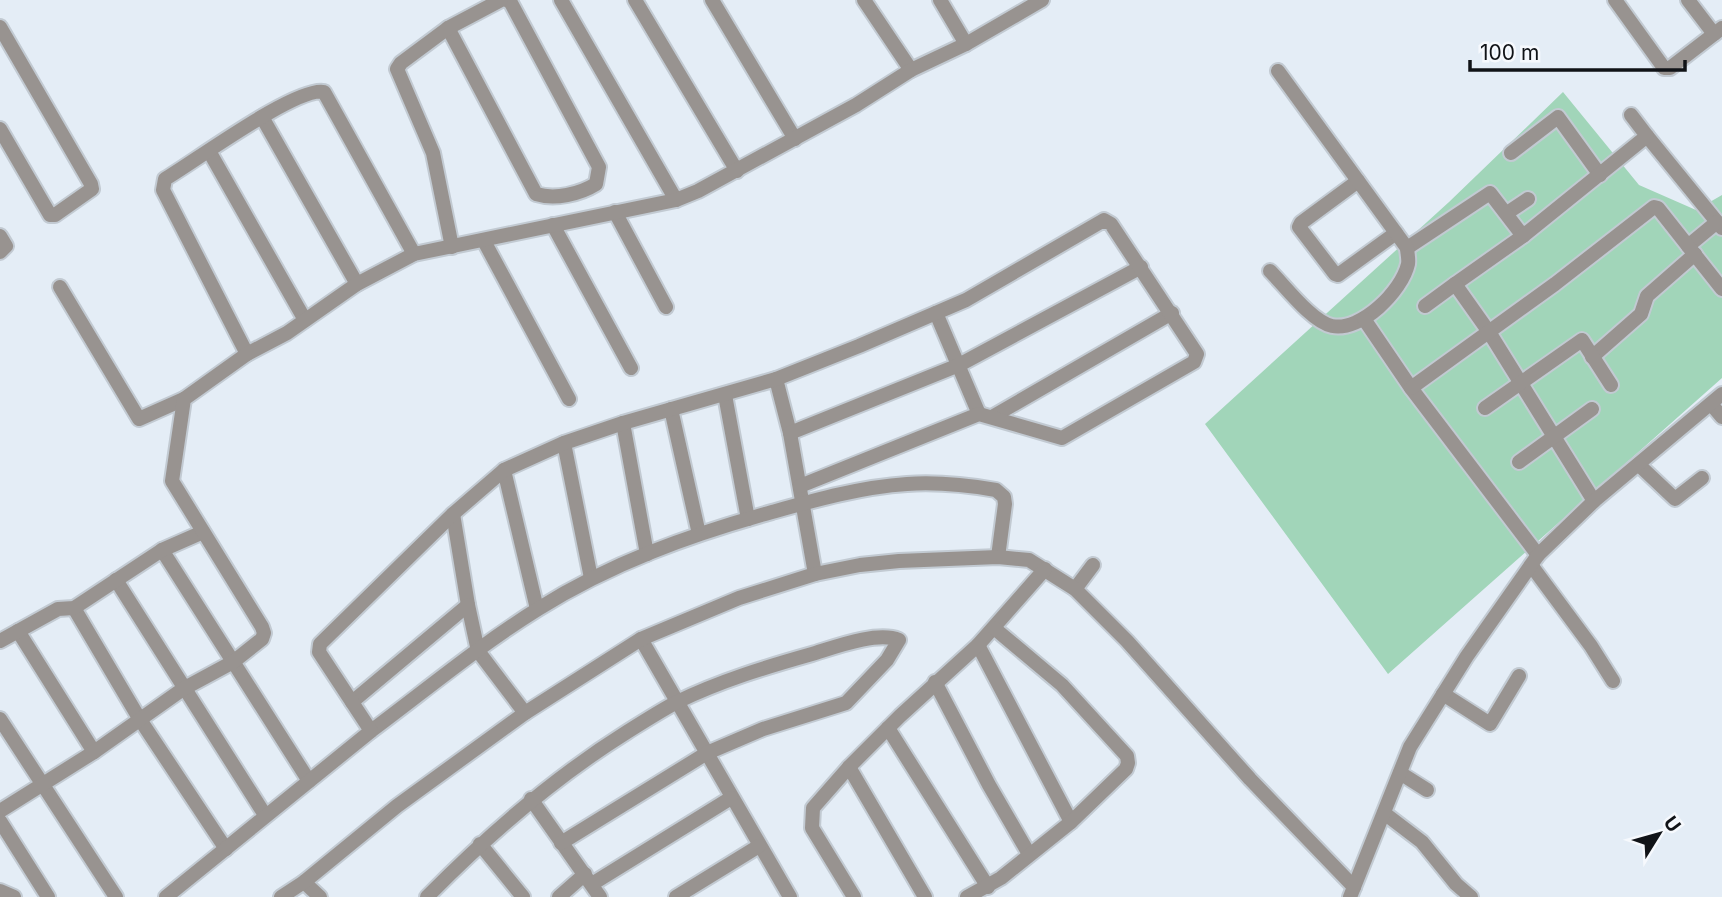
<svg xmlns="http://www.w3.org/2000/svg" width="1722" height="897" viewBox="0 0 1722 897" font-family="Inter,sans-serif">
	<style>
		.green { fill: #a1d5b9 }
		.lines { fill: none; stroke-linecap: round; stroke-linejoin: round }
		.minor-casing { stroke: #c2cad2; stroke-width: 18 }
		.minor { stroke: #989390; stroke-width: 14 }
	</style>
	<rect width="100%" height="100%" fill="#e4edf6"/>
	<path class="green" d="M1563,92L1639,185L1696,210L1722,195V378L1388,674L1205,424L1449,202Z"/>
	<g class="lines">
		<defs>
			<g id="minor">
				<path d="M561,0L676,200"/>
				<path d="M635,0L737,171"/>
				<path d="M712,0L795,139"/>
				<path d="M864,0L911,70"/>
				<path d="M940,0L966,44"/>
				<path d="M1615,0L1664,68H1670L1722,28"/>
				<path d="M1688,0L1714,34"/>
				<path d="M0,27L91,184L92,189L55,215H50L0,129"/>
				<path d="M448,28L536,194C555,200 580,194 596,184L599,167L511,3L507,0"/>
				<path d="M262,117L357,284"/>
				<path d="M1647,136L1722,228"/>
				<path d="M209,151L305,320"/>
				<path d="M1511,153L1558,117L1600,175"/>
				<path d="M1358,181L1301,223L1299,227L1335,274L1338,275L1396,233"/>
				<path d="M615,212L666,307"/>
				<path d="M1507,213L1528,199"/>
				<path d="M553,225L631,368"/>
				<path d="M0,236L6,246L0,252"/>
				<path d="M484,241L569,399"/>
				<path d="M1688,246L1717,222"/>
				<path d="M452,247L433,153L397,69L401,63L448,28L501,0"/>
				<path d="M1407,248L1490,193L1523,236"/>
				<path d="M1270,271C1285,286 1312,322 1332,326C1361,332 1402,291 1408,264C1409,259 1407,252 1407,248L1278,71"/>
				<path d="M1455,284L1523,236L1647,136L1631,115"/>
				<path d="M60,287L139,419L184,399"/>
				<path d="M1425,306L1455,284L1489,332L1594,501"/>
				<path d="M936,313L979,414"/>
				<path d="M1364,319L1411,388L1538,555"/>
				<path d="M247,354L163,190L165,179C194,162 297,86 324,92L414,254"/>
				<path d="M1592,357L1641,314L1647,296L1695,254"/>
				<path d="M776,379L790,433L815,574"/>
				<path d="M1411,388L1555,284L1654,207L1658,208L1722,289"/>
				<path d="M725,395L748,519"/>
				<path d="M1711,404L1722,417"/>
				<path d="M1485,408L1582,340L1611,385"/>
				<path d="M671,409L699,534"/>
				<path d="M992,417L1172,313"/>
				<path d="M623,423L647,554"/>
				<path d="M790,433L959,365L1141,267"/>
				<path d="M564,443L591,578"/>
				<path d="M1519,462L1592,409"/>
				<path d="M1639,465L1675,499L1702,478"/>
				<path d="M504,470L537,609"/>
				<path d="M453,514L468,605L478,651L525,713"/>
				<path d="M162,550L309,781"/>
				<path d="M1531,565L1591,646L1613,681"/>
				<path d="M116,580L265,815"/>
				<path d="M1075,589L1093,565"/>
				<path d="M74,608L139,718L226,849"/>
				<path d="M18,631L94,752"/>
				<path d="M641,639L790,897"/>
				<path d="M0,641L58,609L74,608L162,550L203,532"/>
				<path d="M978,645L1071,822"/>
				<path d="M935,682L989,785L1029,854"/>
				<path d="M1443,694L1490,724L1519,676"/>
				<path d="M352,702L468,605"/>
				<path d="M0,719L116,897"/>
				<path d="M888,728L988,887"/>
				<path d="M371,731C426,690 480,645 538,609C611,563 690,535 772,512C815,500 861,487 907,484C936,482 967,485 996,490L1004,497L1005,504L998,557"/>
				<path d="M849,767L925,897"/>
				<path d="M1400,773L1427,790"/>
				<path d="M531,799L600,897"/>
				<path d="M0,811L94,752L183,689L233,662L262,639L264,633L262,627L172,481L184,399L247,354L287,333L357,284L414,254L676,200L698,191L856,105L911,70L966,44L1042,0"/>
				<path d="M1384,813L1422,842L1456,884L1471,897"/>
				<path d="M0,821L48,897"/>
				<path d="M480,844L523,897"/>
				<path d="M304,882L320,897"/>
				<path d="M592,884L731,798"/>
				<path d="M0,891L14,897"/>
				<path d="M166,897L371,731L319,652L320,644L453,514L504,470L564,443L623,423L776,379L859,346L966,300L1104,220L1111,224L1197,354L1194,362L1062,438L979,414L800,486"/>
				<path d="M281,897L304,882L397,806L525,713L641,639L739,598L815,574L860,565L899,561L998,557L1029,560L1075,589L1127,641L1250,779L1354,887"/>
				<path d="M427,897C488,835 552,779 627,732C643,722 660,711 677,702C720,681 766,667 812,654C835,647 877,631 899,640L887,660L846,703L763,729L707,753L561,843"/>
				<path d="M559,897L585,874"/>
				<path d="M676,897L759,846"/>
				<path d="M854,897L812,828L813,808L849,767L900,716L978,645L1045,569"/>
				<path d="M967,897L1001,878L1071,822L1126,769L1128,763L1127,756L1062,685L994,628"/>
				<path d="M1350,897L1410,747L1467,656L1531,565L1538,555L1594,501L1722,394"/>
			</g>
		</defs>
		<use href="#minor" class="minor-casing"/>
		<use href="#minor" class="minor"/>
	</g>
	<g transform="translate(1659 834) rotate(53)" stroke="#f6f9fd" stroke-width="5" paint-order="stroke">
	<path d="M0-5L12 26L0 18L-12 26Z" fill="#101317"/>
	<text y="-10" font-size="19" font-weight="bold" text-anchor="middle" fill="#101317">U</text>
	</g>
	<path d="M1470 60v10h215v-10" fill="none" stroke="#101317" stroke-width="3.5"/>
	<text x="1480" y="60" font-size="21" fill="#101317" stroke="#f6f9fd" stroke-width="5" paint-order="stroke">100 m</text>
</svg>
